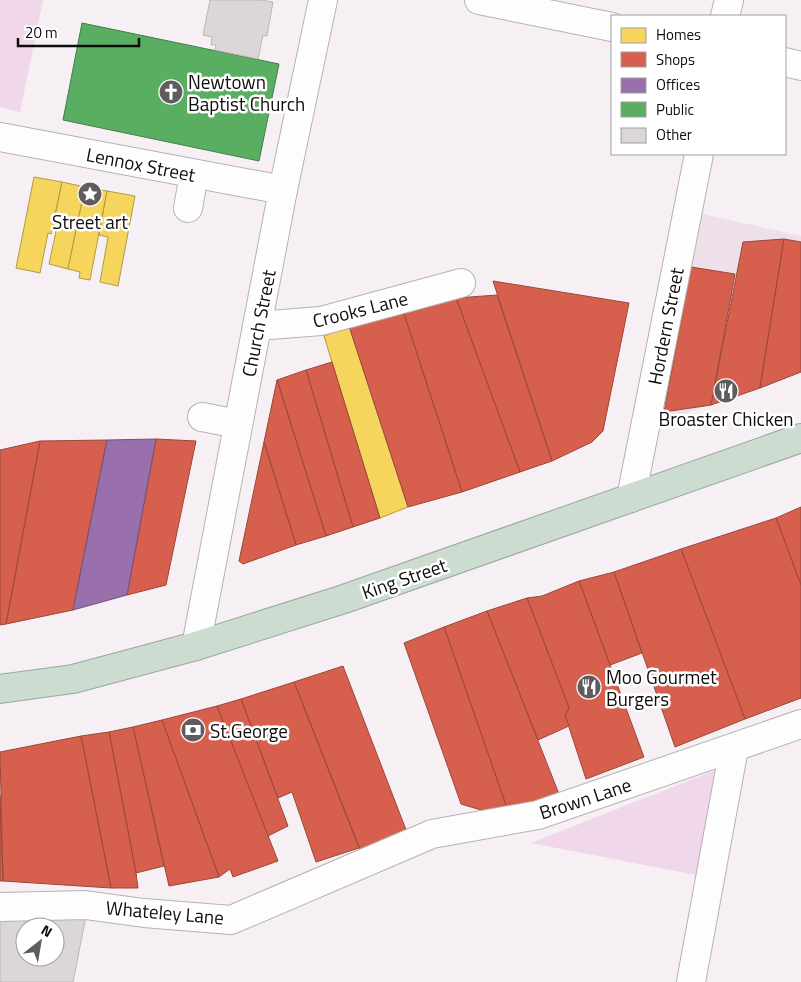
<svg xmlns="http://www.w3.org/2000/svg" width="801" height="982" viewBox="0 0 801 982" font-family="'Titillium Web',sans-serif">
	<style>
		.built { fill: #ede0e9 }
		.green { fill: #f1d7ea }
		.homes { fill: #f6d55c; stroke: #b19945 }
		.shops { fill: #d6604d; stroke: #9a473a }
		.offices { fill: #9970ab; stroke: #70527c }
		.public { fill: #5aae61; stroke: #447d48 }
		.building { fill: #dbd7d9; stroke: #bab6b9; fill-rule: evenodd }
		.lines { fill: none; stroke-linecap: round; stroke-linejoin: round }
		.minor-casing { stroke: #b6b1b4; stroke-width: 30 }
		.highway-casing { stroke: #99a79d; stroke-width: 30 }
		.minor { stroke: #fefdfd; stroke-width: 28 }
		.highway { stroke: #ccdcd1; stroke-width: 28 }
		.labels { text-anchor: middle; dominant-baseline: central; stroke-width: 5; stroke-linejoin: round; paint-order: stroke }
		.poi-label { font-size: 19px; fill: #0f0c0e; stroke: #fff; text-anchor: start }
		.street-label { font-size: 19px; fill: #0f0c0e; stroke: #fff }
	</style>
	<rect width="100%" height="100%" fill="#f6f0f4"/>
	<path class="built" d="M702,214L801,236V371L667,420L663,415Z"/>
	<g class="green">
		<path d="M0,0H43L20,112L0,107Z"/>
		<path d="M718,769L701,876L531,843Z"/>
	</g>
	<g class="homes">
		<path d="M34,177L62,182L51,234L48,233L40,273L16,268Z"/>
		<path d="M62,182L85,187L68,269L49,264L57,227L53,226Z"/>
		<path d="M85,187L107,191L90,280L79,278L80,272L68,269Z"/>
		<path d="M107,191L135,196L118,286L100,282L108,237L99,235Z"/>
		<path d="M349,326L408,507L380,518L324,336Z"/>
	</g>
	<g class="shops">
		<path d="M784,239L760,388L711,405L743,242Z"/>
		<path d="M784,239L801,242V372L760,388Z"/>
		<path d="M691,267L735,274L711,405L664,412Z"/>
		<path d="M493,281L629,303L603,431L592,442L552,461Z"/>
		<path d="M497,295L552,461L520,472L456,298Z"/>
		<path d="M456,298L520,472L462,492L403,311Z"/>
		<path d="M403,311L462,492L408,507L349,326Z"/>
		<path d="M332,362L380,518L353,527L306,370Z"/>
		<path d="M306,370L353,527L326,536L277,380Z"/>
		<path d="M277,380L326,536L296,545L264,442Z"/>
		<path d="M156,439L196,441L166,585L127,595Z"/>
		<path d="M107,440L73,610L6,624L40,441Z"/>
		<path d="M40,441L6,624L0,625V450Z"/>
		<path d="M264,442L296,545L243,564L239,561Z"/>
		<path d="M801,507V585L776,518Z"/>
		<path d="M776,518L801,585V698L745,719L681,549Z"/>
		<path d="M681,549L745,719L675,747L614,572Z"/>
		<path d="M614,572L642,653L610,665L579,581Z"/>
		<path d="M579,581L644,757L586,779L565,715L569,708L527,598L542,596Z"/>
		<path d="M527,598L569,708L565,715L569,726L538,740L487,611Z"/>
		<path d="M487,611L559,794L508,811L444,627Z"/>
		<path d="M444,627L508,811L494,814L461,804L404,643Z"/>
		<path d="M343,666L408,835L362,854L294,682Z"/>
		<path d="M294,682L359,848L316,862L292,792L278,798L241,699Z"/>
		<path d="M241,699L288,826L268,836L217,706Z"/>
		<path d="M217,706L278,861L233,877L230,869L219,877L162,720Z"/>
		<path d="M162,720L219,877L169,886L133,727Z"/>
		<path d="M133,727L164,866L136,873L109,732Z"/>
		<path d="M109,732L136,873L138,888H111L81,736Z"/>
		<path d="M81,736L111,888L3,881L0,752Z"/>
		<path d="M0,795L3,881H0Z"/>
	</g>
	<path class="offices" d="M156,439L127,595L73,610L107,440Z"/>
	<path class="public" d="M82,23L279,64L259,161L63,120Z"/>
	<g class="building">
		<path d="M210,0H261L273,2L267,36L263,35L258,59L215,50L216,45H211L212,37L203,35Z"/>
		<path d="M0,916H86L73,982H0ZM25,927H55V957H25Z"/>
	</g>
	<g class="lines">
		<defs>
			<g id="minor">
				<path d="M479,0L612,27"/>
				<path d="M725,16L729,0"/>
				<path d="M785,62L801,66"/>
				<path d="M0,137L283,190"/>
				<path d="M188,208L194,174"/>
				<path d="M257,326L321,321L461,283"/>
				<path d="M202,417L238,424"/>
				<path d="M631,498L699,154"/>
				<path d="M196,646L283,190L323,0"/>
				<path d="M0,907L85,905L144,913L231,920L432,834L538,815L801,724"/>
				<path d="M691,982L734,748"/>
			</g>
			<path id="highway" d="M0,689L73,679L196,646L344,599L801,438"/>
		</defs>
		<use href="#minor" class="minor-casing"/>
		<use href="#highway" class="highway-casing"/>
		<use href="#minor" class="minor"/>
		<use href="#highway" class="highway"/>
	</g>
	<defs>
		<symbol id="church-disc" viewBox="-11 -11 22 22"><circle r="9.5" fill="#605c5e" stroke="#fff"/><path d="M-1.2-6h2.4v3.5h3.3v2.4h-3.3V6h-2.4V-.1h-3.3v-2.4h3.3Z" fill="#fff"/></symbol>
		<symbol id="sight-disc" viewBox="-11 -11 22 22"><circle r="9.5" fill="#605c5e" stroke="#fff"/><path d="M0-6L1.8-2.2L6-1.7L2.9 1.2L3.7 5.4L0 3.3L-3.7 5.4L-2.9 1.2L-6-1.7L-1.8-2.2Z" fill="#fff"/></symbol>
		<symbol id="restaurant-disc" viewBox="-11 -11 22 22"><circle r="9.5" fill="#605c5e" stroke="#fff"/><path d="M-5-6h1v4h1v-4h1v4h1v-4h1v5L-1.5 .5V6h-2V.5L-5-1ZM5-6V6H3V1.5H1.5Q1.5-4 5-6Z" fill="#fff"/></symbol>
		<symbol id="bank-disc" viewBox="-11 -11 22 22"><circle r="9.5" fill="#605c5e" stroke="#fff"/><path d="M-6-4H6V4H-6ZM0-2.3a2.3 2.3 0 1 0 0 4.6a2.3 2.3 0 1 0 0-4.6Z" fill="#fff"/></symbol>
	</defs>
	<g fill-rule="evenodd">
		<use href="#church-disc" x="157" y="78" width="28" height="28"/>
		<use href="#sight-disc" x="76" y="180" width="28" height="28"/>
		<use href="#restaurant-disc" x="712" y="377" width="28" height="28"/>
		<use href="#restaurant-disc" x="575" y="673" width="28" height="28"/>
		<use href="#bank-disc" x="179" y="716" width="28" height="28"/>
	</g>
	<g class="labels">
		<g class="poi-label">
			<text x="188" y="81">Newtown<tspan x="188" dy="22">Baptist Church</tspan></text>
			<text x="90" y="221" text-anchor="middle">Street art</text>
			<text x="726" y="418" text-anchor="middle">Broaster Chicken</text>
			<text x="606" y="676">Moo Gourmet<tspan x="606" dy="22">Burgers</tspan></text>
			<text x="210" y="730">St.George</text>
		</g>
		<g class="street-label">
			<text transform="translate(141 164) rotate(11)">Lennox Street</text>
			<text transform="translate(360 309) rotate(-14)">Crooks Lane</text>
			<text transform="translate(258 323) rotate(-79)">Church Street</text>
			<text transform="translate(665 326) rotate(-79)">Hordern Street</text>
			<text transform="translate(404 578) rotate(-19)">King Street</text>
			<text transform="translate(585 798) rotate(-18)">Brown Lane</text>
			<text transform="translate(165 912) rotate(5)">Whateley Lane</text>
		</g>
	</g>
	<rect x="611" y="15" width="175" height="140" fill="#ffffff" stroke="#9f9e9f"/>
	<rect x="621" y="28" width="25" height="15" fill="#f6d55c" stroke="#9f9e9f"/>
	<text x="656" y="40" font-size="15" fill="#0f0c0e">Homes</text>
	<rect x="621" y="52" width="25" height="15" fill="#d6604d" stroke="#9f9e9f"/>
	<text x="656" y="65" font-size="15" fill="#0f0c0e">Shops</text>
	<rect x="621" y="78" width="25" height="15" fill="#9970ab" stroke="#9f9e9f"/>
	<text x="656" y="90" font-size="15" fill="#0f0c0e">Offices</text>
	<rect x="621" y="102" width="25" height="15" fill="#5aae61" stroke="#9f9e9f"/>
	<text x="656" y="115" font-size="15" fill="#0f0c0e">Public</text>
	<rect x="621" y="128" width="25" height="15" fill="#dbd7d9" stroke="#9f9e9f"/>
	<text x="656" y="140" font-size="15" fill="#0f0c0e">Other</text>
	<g transform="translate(40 942) rotate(31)"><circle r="24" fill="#ffffff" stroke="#9f9e9f"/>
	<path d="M0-4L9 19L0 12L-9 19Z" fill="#605c5e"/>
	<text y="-8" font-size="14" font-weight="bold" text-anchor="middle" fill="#0f0c0e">N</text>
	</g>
	<path d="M18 38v8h121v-8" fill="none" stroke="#0f0c0e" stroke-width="2.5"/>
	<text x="25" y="38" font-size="15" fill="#0f0c0e" stroke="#ffffff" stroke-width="4" paint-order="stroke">20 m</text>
</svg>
